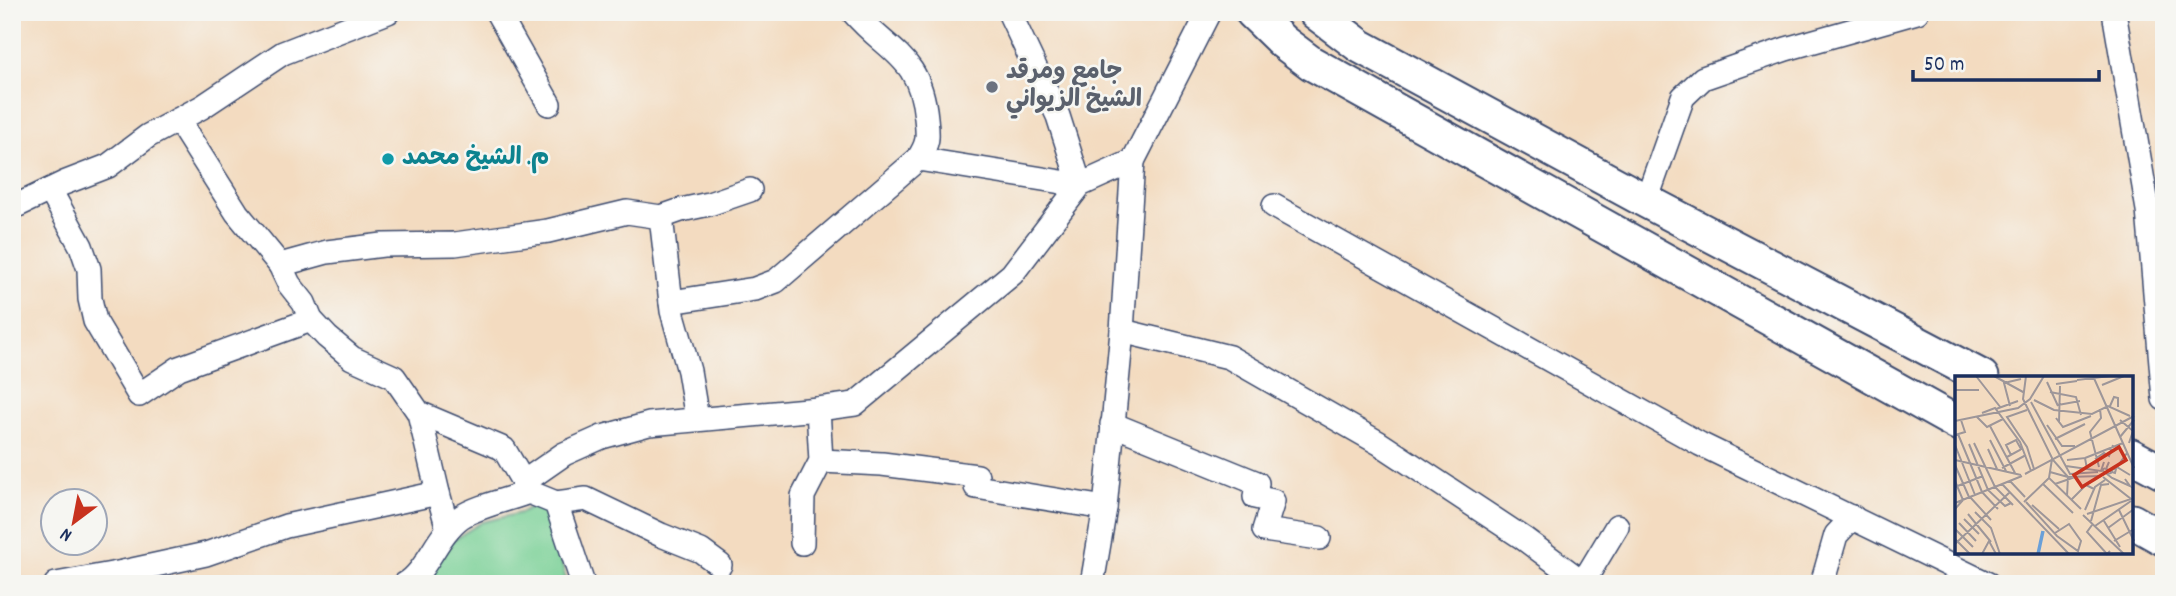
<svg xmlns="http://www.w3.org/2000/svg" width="2176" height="596" viewBox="0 0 2176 596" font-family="Dekko,'Playpen Sans Arabic',sans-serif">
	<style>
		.green { fill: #79d096; stroke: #4a807a; stroke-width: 2 }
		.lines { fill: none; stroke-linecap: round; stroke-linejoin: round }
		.minor-casing { stroke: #3b496d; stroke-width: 26 }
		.secondary-casing { stroke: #3b496d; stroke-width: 37 }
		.minor { stroke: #fff; stroke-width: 23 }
		.secondary { stroke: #fff; stroke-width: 33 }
		.worship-dot { fill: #6b7280; stroke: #f6f6f2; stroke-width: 2.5 }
		.culture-dot { fill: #0f9aa8; stroke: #f6f6f2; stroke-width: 2.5 }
		.labels { text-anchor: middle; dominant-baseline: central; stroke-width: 5; stroke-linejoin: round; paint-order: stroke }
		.worship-label { font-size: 24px; font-weight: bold; fill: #5b616d; stroke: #f6f6f2; text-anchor: start }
		.culture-label { font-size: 24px; font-weight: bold; fill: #0d838f; stroke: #f6f6f2; text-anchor: start }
		.inset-river { fill: none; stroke: #6aa0d8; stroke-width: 3.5 }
		.inset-road { fill: none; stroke: #9d9699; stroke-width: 2 }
		.view { fill: #c8321e; fill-opacity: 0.15; stroke: #c8321e; stroke-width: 3.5 }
		.inset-edge { fill: none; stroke: #1b2f5e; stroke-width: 3.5 }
	</style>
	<rect width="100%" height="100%" fill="#f6f6f2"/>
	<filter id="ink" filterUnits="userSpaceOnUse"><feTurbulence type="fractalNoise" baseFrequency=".0143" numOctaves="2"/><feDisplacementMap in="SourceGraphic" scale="14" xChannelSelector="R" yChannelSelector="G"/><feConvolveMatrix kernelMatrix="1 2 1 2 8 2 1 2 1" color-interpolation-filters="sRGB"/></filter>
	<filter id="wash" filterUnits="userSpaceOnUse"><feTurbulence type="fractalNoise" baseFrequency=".00686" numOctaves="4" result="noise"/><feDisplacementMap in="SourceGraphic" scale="28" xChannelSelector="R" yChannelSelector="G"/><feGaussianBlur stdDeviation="1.57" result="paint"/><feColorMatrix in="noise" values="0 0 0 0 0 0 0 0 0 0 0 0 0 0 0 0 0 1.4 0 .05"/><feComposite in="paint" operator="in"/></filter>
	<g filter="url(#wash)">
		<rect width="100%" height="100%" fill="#f3dbc0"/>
		<path class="green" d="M546,498L567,584H422L443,546L482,522L520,513Z"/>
	</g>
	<g filter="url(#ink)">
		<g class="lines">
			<defs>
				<g id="minor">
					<path d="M497,12L549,104"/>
					<path d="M2114,12L2148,210L2164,399"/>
					<path d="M178,120L237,213L280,265L289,284L304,303L311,320L327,337L352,358L394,377L419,413L504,449L529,492"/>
					<path d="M918,159L1080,185L1058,116L1009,12"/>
					<path d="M1133,161L1209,12"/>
					<path d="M50,190L81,246L89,269L90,299L95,321L139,395L179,368L311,320"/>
					<path d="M1646,201L1683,97L1703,78L1786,49L1917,12"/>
					<path d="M1274,206L1700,444L1988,584"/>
					<path d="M12,208L64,183L108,166L148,136L202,107L283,53L388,12"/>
					<path d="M661,217L681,210L709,204L750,190"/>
					<path d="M280,265L327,252L383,245L455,244L505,237L548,231L627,212L661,217L672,311L689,371L697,419"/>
					<path d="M671,302L755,289L776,281L918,159C929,142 928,137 926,118C920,55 888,53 853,12"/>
					<path d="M1122,331L1229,357L1379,443L1523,538L1585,584"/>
					<path d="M818,409L855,404L1012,274L1080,185L1133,161L1122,331L1105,508L1092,584"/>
					<path d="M419,413L438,493"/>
					<path d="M1112,424L1257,483L1255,497L1273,501L1264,530L1319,538"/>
					<path d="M821,461L882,464L977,476L976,487L1105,508"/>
					<path d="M529,492L528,479L564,454L602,437L649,424L818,409L821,461L803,496L802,543"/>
					<path d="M556,503L586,499L661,535L701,551L720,565"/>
					<path d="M56,584L123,572"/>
					<path d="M125,584L123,572L206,554L286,526L438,493L448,529"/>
					<path d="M405,584C427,572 437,534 461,517C475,507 510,499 529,492L556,503L583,584"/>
					<path d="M1582,584L1617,526"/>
					<path d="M1822,584L1836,535L1853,517"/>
				</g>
				<g id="secondary">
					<path d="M1252,12L1283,42L1311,63L1957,423"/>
					<path d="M1315,12L1360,46L1646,201L1982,377"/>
					<path d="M2132,456L2164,473"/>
					<path d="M2132,521L2164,539"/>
				</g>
			</defs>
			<use href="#minor" class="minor-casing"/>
			<use href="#secondary" class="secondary-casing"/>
			<use href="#minor" class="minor"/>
			<use href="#secondary" class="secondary"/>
		</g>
	</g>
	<circle class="worship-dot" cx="992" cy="87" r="7"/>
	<circle class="culture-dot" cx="388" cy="159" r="7"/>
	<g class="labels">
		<g class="worship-label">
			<text x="1006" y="73">جامع ومرقد<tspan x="1006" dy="28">الشيخ الزيواني</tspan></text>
		</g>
		<g class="culture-label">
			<text x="402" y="159">م. الشيخ محمد</text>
		</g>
	</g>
	<g transform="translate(1955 376)">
		<rect width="178" height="178" fill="#f3dbc0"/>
		<path class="inset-river" d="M83,178L88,155"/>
		<path class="inset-road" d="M21,0L46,32M39,0L68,16M71,0L68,23L98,84L113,101L146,100M138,0L179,92M122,4L155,0M92,6L103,30M101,8L122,5M147,9L169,0M0,14H24M95,16L121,21L126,39M79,24L99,34L137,38L153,30L175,40M76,26L115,98L143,96M103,29L125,25M55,30L49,7L66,3M155,30L159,21L163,22V31M41,33L63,25M72,34L52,41L72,71L79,93M27,37L40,32L65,66L76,95M22,41L32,51L48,43M101,42L108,51L136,40M165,44L178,55L174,67M0,45L63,32L75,23L89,0M104,46L105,10M92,49L107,70H120M35,50L60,97M3,58L27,116M0,59L10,56L6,44M165,61L179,44M100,63L130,48M35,64L51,95M19,67L40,111L58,129M14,68L33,114L50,130L56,127M0,69L20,119M33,73L42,93M172,77L162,91L175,99M52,81L65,74L66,73L61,64L51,69L56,79M130,82L168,67M97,83L94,102L126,133M140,83L149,77L154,80L158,69M0,84L66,99M112,84L130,82L132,93M0,89L14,121M111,90L146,95L149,86M144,91L135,56L146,42L145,33M47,92L71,79M150,92L147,94L157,102L175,110L170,103M95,96L113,101L112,120M70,98L179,40M153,98L156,97L157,96V95L158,93H161L160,97L157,96H156V95H155L154,94L151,93L154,86M0,105L8,124L0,133M55,105L70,121M47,108L114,178M88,108L118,137M100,108L120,101M0,111L28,100M27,116L43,133M15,121L36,144M116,124L131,109L139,113M69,126L94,102M71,126L102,160L123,175L126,165L114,148L100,157M0,127L67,100M77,129L104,153M130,134L140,111L150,104M164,134L179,165M20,136L36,152L45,178M13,138L36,166M132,138L176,123L148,101M128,139L169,178M9,143L24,158M136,145L146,109L154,108M149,145L165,171M4,147L21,165M137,149L132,156L152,178L155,175M140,150L176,125M153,152L179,133M0,153L18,171M0,163L15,178M159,165L179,153M0,168L55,116M27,178L34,165L41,178"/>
		<path class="view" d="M164,71L171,84L127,111L119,99Z"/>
		<rect width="178" height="178" class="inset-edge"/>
	</g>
	<rect width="2176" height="596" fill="none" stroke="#f6f6f2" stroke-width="42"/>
	<g transform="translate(74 522) rotate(212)"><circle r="33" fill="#f6f6f2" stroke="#9ea6b7" stroke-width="2"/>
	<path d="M0-5L12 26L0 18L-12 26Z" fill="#c8321e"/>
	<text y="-10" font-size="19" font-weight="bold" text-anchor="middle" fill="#1b2f5e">N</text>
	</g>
	<path d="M1913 70v10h186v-10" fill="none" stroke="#1b2f5e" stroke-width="3.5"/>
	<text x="1924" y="70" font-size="21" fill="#1b2f5e" stroke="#f6f6f2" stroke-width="5" paint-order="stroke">50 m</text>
</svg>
